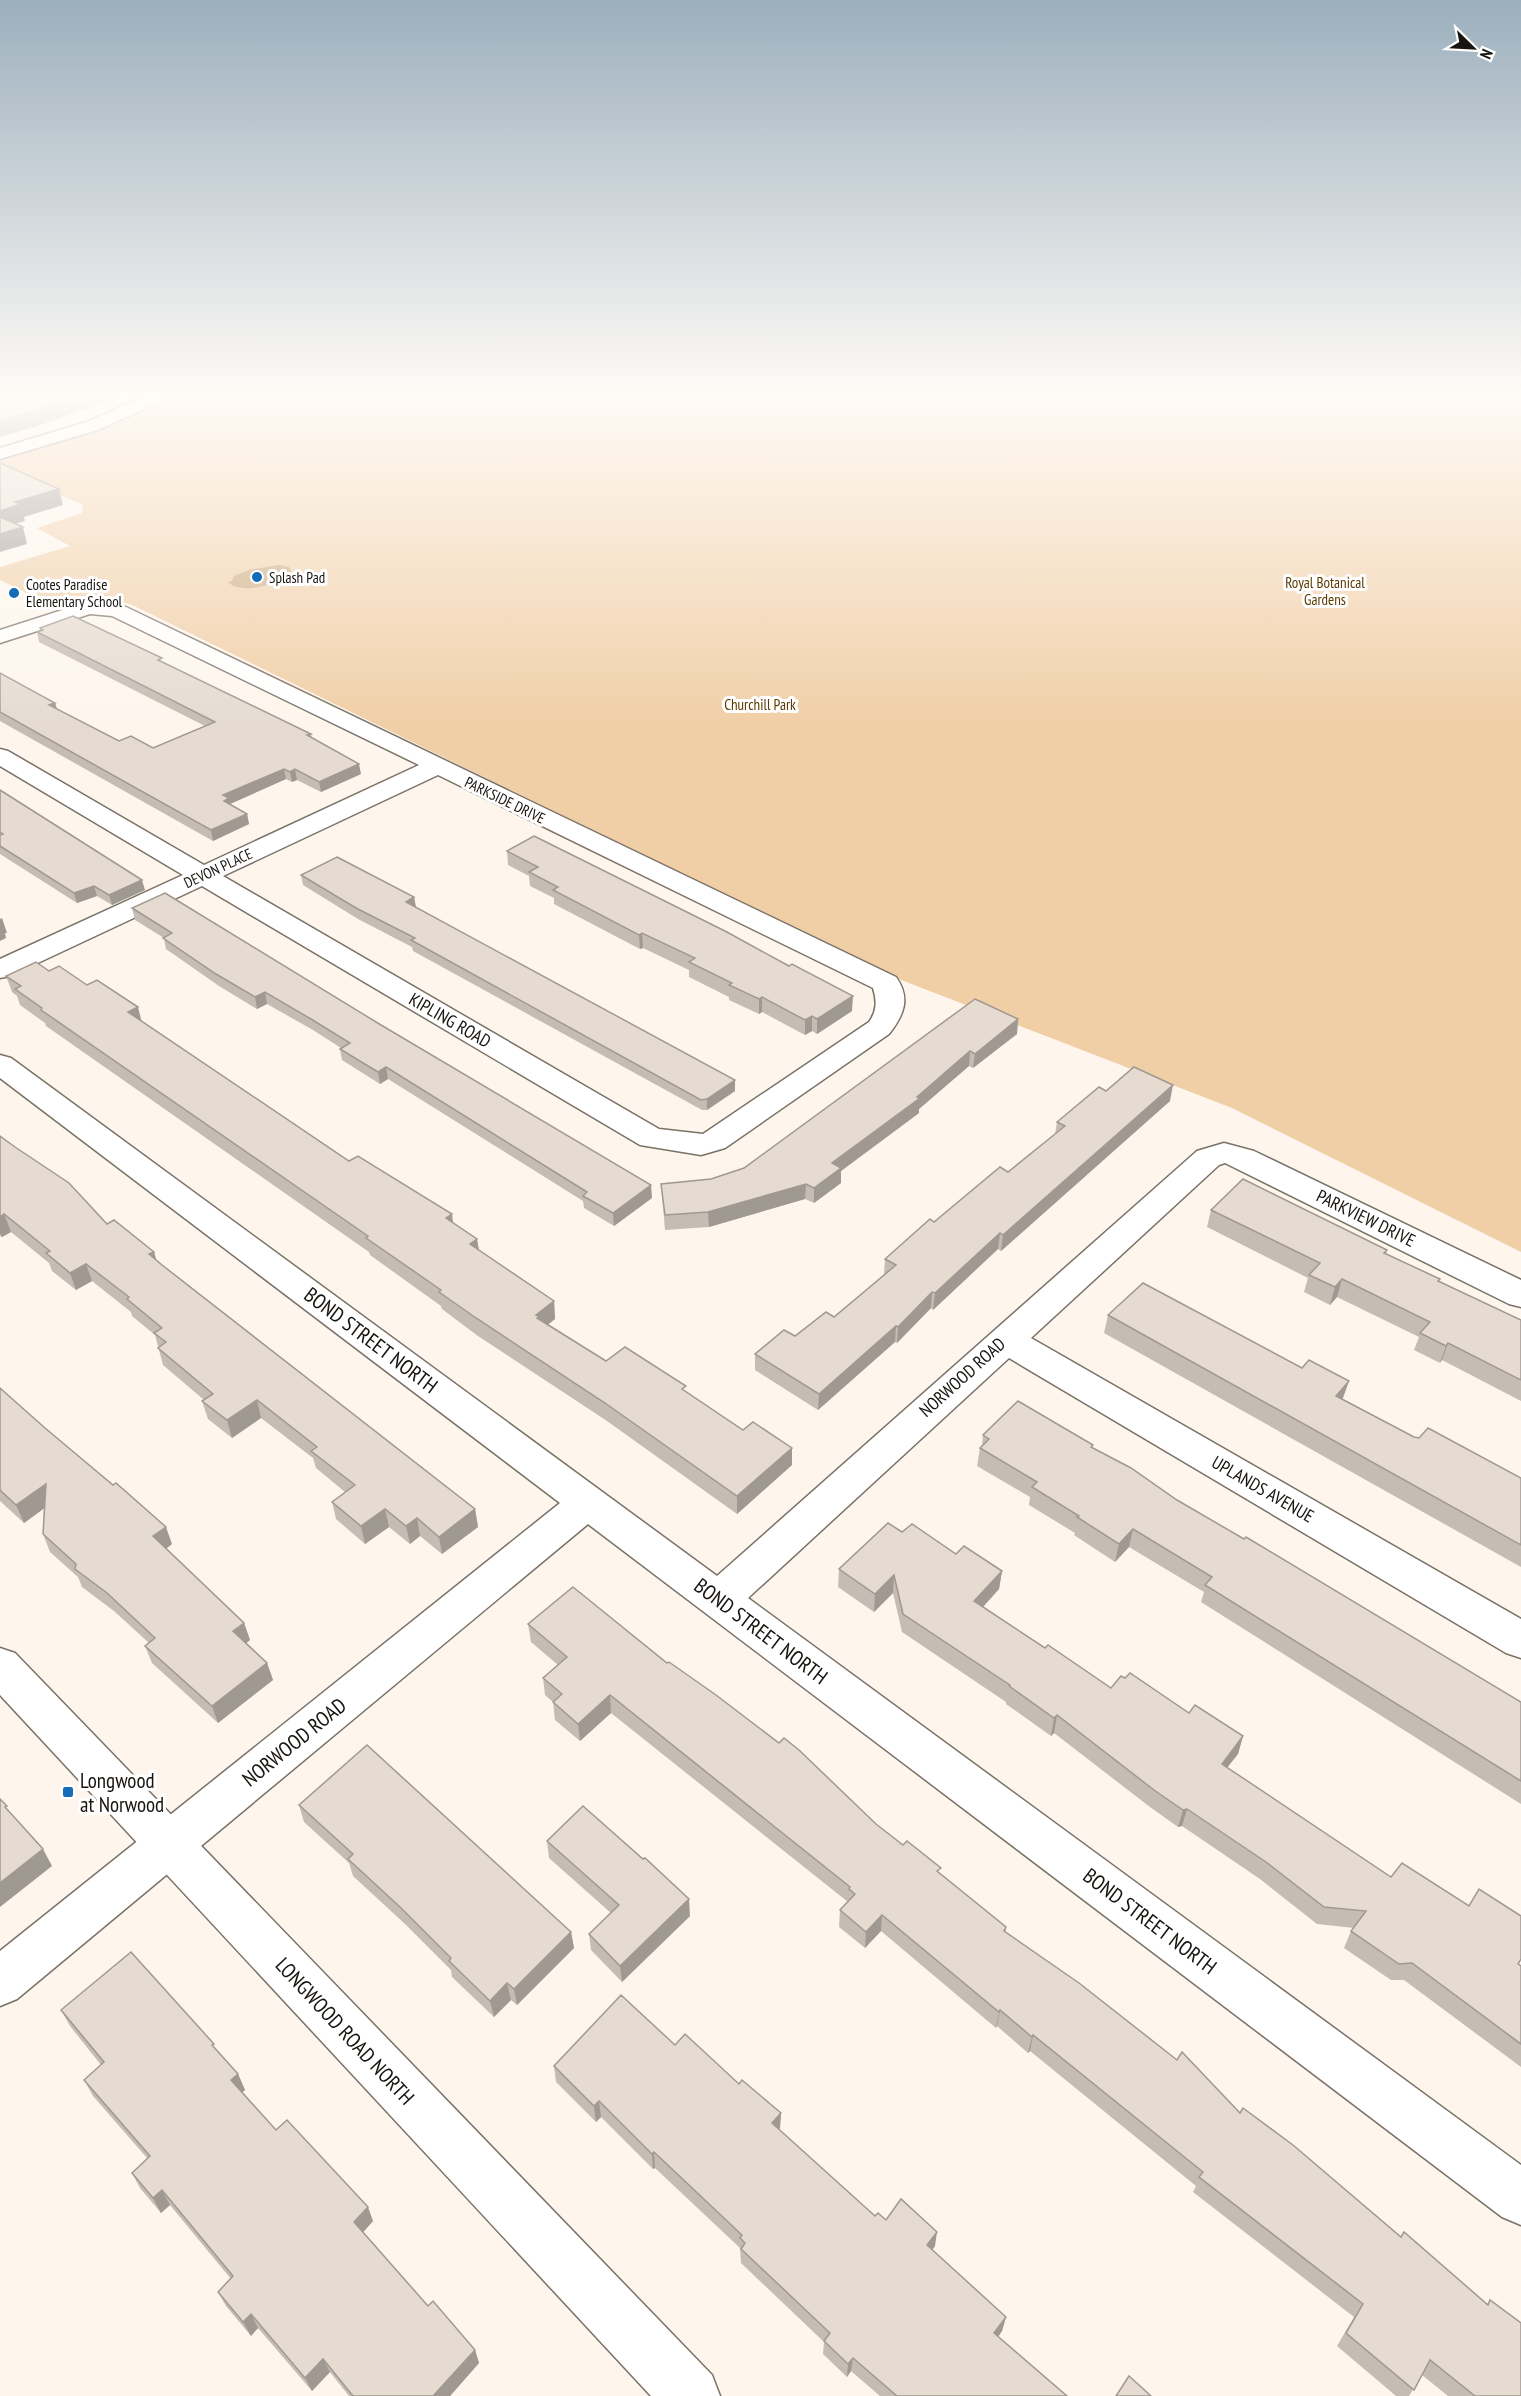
<svg xmlns="http://www.w3.org/2000/svg" width="1521" height="2396" viewBox="0 0 1521 2396" font-family="'PT Sans Narrow',sans-serif">
	<style>
		.green { fill: #f0cea6 }
		.water { fill: #caa77c }
		.lines { fill: none; stroke-linecap: round; stroke-linejoin: round }
		.minor-casing { stroke: #7a7167; stroke-width: 3 }
		.tertiary-casing { stroke: #7a7167; stroke-width: 3 }
		.minor { fill: #fff; fill-rule: evenodd }
		.tertiary { fill: #fff; fill-rule: evenodd }
		.wall { fill: #c5bcb3 }
		.shaded-wall { fill: #a09992 }
		.building { fill: #e5dbd0; stroke: #a09992; stroke-width: 1.5 }
		.poi-dot { fill: #146bb8; stroke: #fff; stroke-width: 2 }
		.labels { text-anchor: middle; dominant-baseline: central; stroke-width: 6; stroke-linejoin: round; paint-order: stroke }
		.far-poi-label { font-size: 15px; fill: #181410; stroke: #fff; text-anchor: start }
		.far-park-label { font-size: 15px; fill: #5c3a02; stroke: #fff }
		.far-street-label { font-size: 15px; fill: #181410; stroke: #fff }
		.street-label { font-size: 18px; fill: #181410; stroke: #fff }
		.near-street-label { font-size: 21px; fill: #181410; stroke: #fff }
		.near-poi-label { font-size: 21px; fill: #181410; stroke: #fff; text-anchor: start }
	</style>
	<rect width="100%" height="100%" fill="#fef6ed"/>
	<path class="green" d="M180,395H1521V1252L1232,1108L891,976L130,604L108,599L55,607L0,580V567L70,546L37,528L82,513L83,505L0,469V461C63,442 120,423 180,395Z"/>
	<path class="water" d="M279,565L289,567L292,572L270,582L273,583C259,588 240,592 227,582L232,581L234,576L248,570Z"/>
	<g class="lines">
		<defs>
			<g id="minor">
				<path d="M149,395H171L169,398L98,430L0,459V448L86,422Z"/>
				<path d="M102,601L126,607L896,977C911,998 904,1015 889,1034L725,1148L701,1155L640,1145L202,886L10,976L0,978V959L183,875L0,766V749L8,751L204,865L419,765L112,616L90,614L0,643V630L81,604ZM438,775L873,988C877,1001 877,1011 869,1022L703,1134L659,1129L223,876Z"/>
				<path d="M0,1055L11,1058L717,1576L1197,1151L1224,1143L1254,1151L1521,1280V1307L1509,1304L1225,1163L1219,1165L1031,1338L1521,1619V1658L1506,1653L1009,1358L748,1598L1521,2165V2225L1502,2217L588,1524L17,1999L0,2006V1951L560,1503L0,1078Z"/>
			</g>
			<path id="tertiary" d="M0,1648L15,1653L712,2375L720,2396H651L0,1695Z"/>
		</defs>
		<use href="#minor" class="minor-casing"/>
		<use href="#tertiary" class="tertiary-casing"/>
		<use href="#minor" class="minor"/>
		<use href="#tertiary" class="tertiary"/>
	</g>
	<g class="wall">
		<path d="M40,628L163,662L311,734L312,738L361,774L321,792L297,780L292,782L286,779L230,804L247,814L249,824L213,841L0,721V673L55,703L57,709L119,741L153,748L205,726L39,642L37,632L40,631Z"/>
		<path d="M0,790L145,890L112,905L97,896L77,903L0,854Z"/>
		<path d="M507,851L852,1011L817,1034L812,1031L805,1035L762,1012L759,1014L729,1000V997L689,977V970L643,948L640,949L554,904V898L530,886L529,876L508,865Z"/>
		<path d="M301,875L414,897L416,907L735,1091L707,1110H702L413,951L412,947L358,919L303,885Z"/>
		<path d="M132,908L652,1198L614,1226L584,1208L583,1201L388,1079L380,1084L342,1060L340,1049L341,1048L313,1030L267,1004L257,1009L219,986L166,949L164,938L135,920Z"/>
		<path d="M49,971L142,1021L349,1161L453,1223L477,1239L479,1251L554,1301L555,1319L548,1324L606,1361L687,1392L792,1465L737,1514L607,1421L478,1336L442,1309L441,1306L370,1255L369,1252L46,1026L45,1023L20,1005L17,996L12,992L6,976Z"/>
		<path d="M1018,1019L1017,1034L973,1068L969,1066L919,1109V1113L841,1171V1183L814,1203L805,1199L709,1227L665,1230L661,1184L711,1179L744,1168Z"/>
		<path d="M1106,1091L1170,1101L1001,1251L998,1249L933,1310L931,1308L897,1343L895,1342L818,1410L755,1370V1354L795,1336L834,1317L884,1275L885,1259L934,1222L1008,1172L1055,1134L1057,1122Z"/>
		<path d="M0,1136L107,1224L154,1252L156,1260L475,1509L478,1527L442,1554L420,1536L410,1544L389,1527L365,1544L336,1519L332,1502L345,1492L316,1468L313,1458L261,1418L232,1438L208,1419L202,1401L204,1400L163,1365L155,1335L132,1316L131,1312L92,1281L76,1290L52,1271L49,1263L11,1232L2,1237L0,1236Z"/>
		<path d="M1211,1210L1387,1250L1386,1254L1440,1279L1439,1281L1521,1320V1401L1442,1360L1440,1363L1414,1350L1419,1337L1337,1297L1330,1305L1304,1292L1308,1278L1207,1227Z"/>
		<path d="M1108,1315L1343,1398V1399L1414,1437L1521,1478V1567L1104,1333Z"/>
		<path d="M0,1388L172,1544L166,1549L244,1623L250,1640L246,1643L267,1663L273,1680L218,1723L152,1663L145,1646L149,1643L114,1611L82,1587L78,1577L50,1552L43,1534L44,1508L24,1523L0,1501Z"/>
		<path d="M983,1435L1093,1448L1177,1500L1521,1702V1804L1201,1602L1204,1592L1129,1547L1115,1562L1074,1535L1075,1533L1029,1505L1030,1497L977,1466L980,1448L982,1446Z"/>
		<path d="M902,1532L1002,1571L999,1589L983,1607L1045,1648L1111,1688L1189,1713L1243,1736L1238,1754L1227,1768L1521,1966V2067L1404,1980H1391L1344,1948L1351,1931L1354,1928L1317,1924L1260,1879L1182,1826L1178,1827L1150,1807L1054,1733L1051,1736L1006,1704V1702L902,1632L893,1593L874,1612L838,1587L839,1569Z"/>
		<path d="M528,1624L667,1663L940,1874L1006,1927V1932L1240,2113L1401,2237L1487,2304L1490,2300L1521,2396H1448L1422,2375L1409,2396H1396L1337,2346L1354,2317L1193,2192L1196,2186L1030,2051L1028,2053L997,2026L996,2028L881,1931L865,1948L839,1927L840,1910L848,1902L611,1713L580,1741L555,1720L553,1702L545,1695L543,1678L558,1665L531,1642Z"/>
		<path d="M299,1805L571,1932L574,1948L517,2005L511,2000L494,2017L452,1977L451,1970L405,1924L353,1876L349,1863L304,1822Z"/>
		<path d="M547,1841L690,1916L622,1982L591,1950L589,1934L611,1913L549,1858Z"/>
		<path d="M61,2010L217,2051L238,2074L245,2090L242,2092L276,2130L373,2221L363,2232L428,2306L475,2350L479,2363L450,2396H349L330,2372L312,2391L258,2328L251,2336L226,2306L218,2292L231,2279L170,2205L161,2213L140,2188L132,2173L147,2158L93,2096L84,2080L101,2065L70,2026Z"/>
		<path d="M675,2045L739,2084L781,2113L780,2128L779,2129L875,2216L886,2220L935,2246L932,2250L1006,2317L1002,2331L998,2337L1067,2396H880L851,2371L847,2377L823,2354L824,2342L741,2263L740,2248L655,2168L653,2169L601,2117L596,2122L556,2082L554,2066Z"/>
	</g>
	<g class="shaded-wall">
		<path d="M79,395H119L106,402L35,427L0,437V421Z"/>
		<path d="M59,489L63,505L24,517L25,521L0,529V511L15,502Z"/>
		<path d="M23,527L27,544L0,552V534Z"/>
		<path d="M55,703L58,713L49,705Z"/>
		<path d="M359,764L361,774L321,792L319,782Z"/>
		<path d="M284,769L286,779L230,804L231,809L226,811L223,795Z"/>
		<path d="M295,769L297,780L292,782L290,772Z"/>
		<path d="M247,814L249,824L213,841L211,830Z"/>
		<path d="M142,880L145,890L112,905L109,895Z"/>
		<path d="M94,886L97,896L77,903L74,893Z"/>
		<path d="M414,897L416,908L406,902Z"/>
		<path d="M2,918L7,933H5L6,938L0,941V919Z"/>
		<path d="M642,933L643,948L640,949L639,935Z"/>
		<path d="M265,992L267,1004L257,1009L255,997Z"/>
		<path d="M853,996L852,1011L817,1034V1019Z"/>
		<path d="M762,997V1012L759,1014V999Z"/>
		<path d="M138,1007L142,1023L128,1012Z"/>
		<path d="M812,1016V1031L805,1035V1020Z"/>
		<path d="M1018,1019L1017,1034L973,1068L975,1054Z"/>
		<path d="M970,1051L969,1066L919,1109V1113L841,1171V1183L814,1203V1188L832,1163L917,1097Z"/>
		<path d="M386,1067L388,1079L380,1084L378,1072Z"/>
		<path d="M735,1080V1091L707,1110V1099Z"/>
		<path d="M1173,1085L1170,1101L1001,1251L1003,1235Z"/>
		<path d="M806,1184L805,1199L709,1227L708,1212Z"/>
		<path d="M651,1185L652,1198L614,1226L613,1213Z"/>
		<path d="M4,1214L11,1232L2,1237L0,1233V1217Z"/>
		<path d="M452,1214L454,1231L446,1218Z"/>
		<path d="M1000,1233L998,1249L933,1310L935,1293Z"/>
		<path d="M477,1239L480,1257L470,1244Z"/>
		<path d="M154,1252L159,1269L149,1254Z"/>
		<path d="M86,1264L92,1281L76,1290L70,1273Z"/>
		<path d="M1342,1279L1337,1297L1330,1305L1335,1287Z"/>
		<path d="M932,1292L931,1308L897,1343L898,1327Z"/>
		<path d="M554,1301L555,1319L541,1330L536,1315Z"/>
		<path d="M896,1326L895,1342L818,1410L819,1394Z"/>
		<path d="M1448,1343L1442,1360L1440,1363L1446,1346Z"/>
		<path d="M1349,1381L1343,1398L1331,1414L1336,1396Z"/>
		<path d="M257,1400L261,1418L232,1438L227,1420Z"/>
		<path d="M792,1448V1465L737,1514V1496Z"/>
		<path d="M46,1484L53,1502L24,1523L16,1505Z"/>
		<path d="M385,1509L389,1527L365,1544L361,1526Z"/>
		<path d="M475,1509L478,1527L442,1554L439,1537Z"/>
		<path d="M417,1518L420,1536L410,1544L406,1526Z"/>
		<path d="M166,1527L172,1544L159,1554L153,1536Z"/>
		<path d="M1133,1529L1129,1547L1115,1562L1119,1544Z"/>
		<path d="M1002,1571L999,1589L972,1619L974,1601Z"/>
		<path d="M894,1575L893,1593L874,1612L875,1594Z"/>
		<path d="M244,1623L250,1640L239,1649L233,1631Z"/>
		<path d="M267,1663L273,1680L218,1723L212,1706Z"/>
		<path d="M610,1695L611,1713L580,1741L578,1724Z"/>
		<path d="M1057,1715L1054,1733L1051,1736L1054,1718Z"/>
		<path d="M1243,1736L1238,1754L1216,1781L1222,1764Z"/>
		<path d="M1187,1809L1182,1826L1178,1827L1183,1810Z"/>
		<path d="M43,1849L52,1866L0,1907V1883Z"/>
		<path d="M689,1899L690,1916L622,1982L620,1966Z"/>
		<path d="M882,1915L881,1931L865,1948L866,1932Z"/>
		<path d="M571,1932L574,1948L517,2005L514,1989Z"/>
		<path d="M507,1983L511,2000L494,2017L490,2001Z"/>
		<path d="M1000,2010L997,2026L996,2028L999,2012Z"/>
		<path d="M1033,2035L1030,2051L1028,2053L1032,2037Z"/>
		<path d="M238,2074L245,2090L238,2096L231,2080Z"/>
		<path d="M599,2101L601,2117L596,2122L594,2106Z"/>
		<path d="M781,2113L780,2128L772,2138V2123Z"/>
		<path d="M654,2152L655,2168L653,2169L652,2154Z"/>
		<path d="M162,2190L170,2205L161,2213L153,2198Z"/>
		<path d="M368,2207L373,2221L359,2237L354,2222Z"/>
		<path d="M937,2232L935,2246L925,2260L927,2245Z"/>
		<path d="M251,2314L258,2328L251,2336L243,2322Z"/>
		<path d="M1006,2317L1002,2331L991,2347L994,2333Z"/>
		<path d="M475,2350L479,2363L450,2396H433Z"/>
		<path d="M853,2358L851,2371L847,2377L848,2364Z"/>
		<path d="M323,2359L330,2372L312,2391L305,2378Z"/>
	</g>
	<g class="building">
		<path d="M0,395H79L31,412L0,421Z"/>
		<path d="M0,463L59,489L15,502L21,504L0,511Z"/>
		<path d="M0,517L23,527L0,534Z"/>
		<path d="M73,616L162,658L158,660L311,734L307,735L359,764L319,782L295,769L290,772L284,769L223,795L229,798L224,801L247,814L211,830L0,712V673L55,703L49,705L119,741L131,736L153,748L215,722L37,632L43,630L40,628Z"/>
		<path d="M0,790L142,880L109,895L94,886L74,893L0,846V835L3,834L0,832Z"/>
		<path d="M534,836L725,931L789,966L792,964L853,996L817,1019L812,1016L805,1020L762,997L759,999L729,985L732,983L689,962L695,958L642,933L639,935L553,890L558,887L529,872L538,867L507,851Z"/>
		<path d="M337,857L414,897L406,902L735,1080L707,1099L701,1100L411,940L415,938L356,908L301,875Z"/>
		<path d="M165,893L381,1025L651,1185L613,1213L583,1196L587,1192L386,1067L378,1072L340,1049L350,1043L311,1019L265,992L255,997L216,974L163,938L172,933L132,908Z"/>
		<path d="M36,962L49,971L59,966L87,985L97,980L138,1007L128,1012L349,1161L358,1156L452,1214L446,1218L477,1239L470,1244L554,1301L536,1315L539,1316L537,1318L606,1361L625,1347L686,1386L682,1389L743,1430L753,1422L792,1448L737,1496L605,1403L476,1318L439,1292L441,1290L366,1238L368,1236L41,1010L42,1008L15,989L21,986L6,976Z"/>
		<path d="M975,999L1018,1019L975,1054L970,1051L917,1097L920,1098L832,1163L841,1168L814,1188L806,1184L708,1212L665,1215L661,1184L711,1179L744,1168Z"/>
		<path d="M1134,1067L1173,1085L1003,1235L1000,1233L935,1293L932,1292L898,1327L896,1326L819,1394L755,1354L784,1330L795,1336L826,1312L834,1317L896,1265L885,1259L930,1219L934,1222L1000,1167L1008,1172L1065,1126L1057,1122L1099,1087L1106,1091Z"/>
		<path d="M0,1136L15,1147L69,1183L107,1224L114,1220L154,1252L149,1254L162,1265L475,1509L439,1537L417,1518L406,1526L385,1509L361,1526L332,1502L355,1485L311,1451L317,1447L257,1400L227,1420L202,1401L213,1394L158,1348L166,1342L154,1333L162,1328L127,1299L129,1297L86,1264L70,1273L46,1253L50,1251L4,1214L0,1217Z"/>
		<path d="M1243,1179L1387,1250L1384,1253L1440,1279L1438,1281L1521,1320V1380L1448,1343L1446,1346L1420,1333L1430,1322L1342,1279L1335,1287L1309,1275L1320,1263L1211,1210Z"/>
		<path d="M1143,1283L1302,1368L1309,1360L1349,1381L1336,1396L1414,1437L1419,1438L1428,1428L1521,1478V1545L1108,1315Z"/>
		<path d="M0,1388L45,1428L113,1485L116,1483L166,1527L153,1536L244,1623L233,1631L267,1663L212,1706L145,1646L155,1638L107,1593L75,1569L76,1564L43,1534L46,1484L16,1505L0,1490Z"/>
		<path d="M1018,1401L1093,1445L1091,1447L1131,1468L1177,1500L1244,1539L1246,1537L1521,1702V1781L1205,1585L1212,1577L1133,1529L1119,1544L1077,1517L1079,1516L1032,1487L1037,1482L980,1448L989,1439L983,1435Z"/>
		<path d="M888,1523L902,1532L912,1524L956,1554L964,1546L1002,1571L974,1601L1045,1648L1048,1645L1111,1688L1121,1676L1125,1678L1130,1673L1189,1713L1195,1705L1243,1736L1222,1764L1391,1877L1402,1863L1469,1906L1479,1889L1521,1916V1959L1518,1964L1521,1966V2044L1412,1963L1399,1964L1351,1931L1366,1911L1324,1907L1266,1862L1187,1809L1183,1810L1154,1790L1057,1715L1054,1718L1009,1686L1010,1685L903,1614L894,1575L875,1594L839,1569Z"/>
		<path d="M573,1587L667,1663L669,1662L716,1695L779,1743L784,1738L799,1750L876,1824L903,1845L907,1841L941,1868L937,1871L1006,1927L1004,1931L1079,1983L1177,2060L1182,2052L1240,2113L1243,2108L1293,2145L1401,2237L1404,2232L1488,2305L1490,2300L1521,2323V2396H1475L1430,2360L1414,2390L1346,2333L1363,2304L1199,2177L1203,2172L1033,2035L1032,2037L1000,2010L999,2012L882,1915L866,1932L840,1910L855,1894L849,1889L850,1887L610,1695L578,1724L553,1702L562,1694L543,1678L567,1657L528,1624Z"/>
		<path d="M367,1745L571,1932L514,1989L507,1983L490,2001L449,1961L451,1958L400,1907L348,1859L353,1854L299,1805Z"/>
		<path d="M0,1799L7,1806L5,1807L43,1849L0,1883Z"/>
		<path d="M583,1806L643,1859L645,1858L689,1899L620,1966L589,1934L619,1905L547,1841Z"/>
		<path d="M131,1952L214,2044L212,2045L238,2074L231,2080L276,2130L287,2120L368,2207L354,2222L428,2306L433,2301L475,2350L433,2396H353L323,2359L305,2378L251,2314L243,2322L218,2292L233,2276L162,2190L153,2198L132,2173L150,2156L84,2080L104,2062L61,2010Z"/>
		<path d="M621,1995L675,2045L685,2034L739,2084L742,2080L781,2113L772,2123L875,2216L878,2213L886,2220L901,2199L937,2232L927,2245L1006,2317L994,2333L1067,2396H897L853,2358L848,2364L824,2341L830,2333L741,2249L745,2243L740,2238L742,2235L654,2152L652,2154L599,2101L594,2106L554,2066Z"/>
		<path d="M1129,2376L1151,2396H1116Z"/>
	</g>
	<linearGradient id="sky" x2="0" y2="1"><stop stop-color="#9cafbd"/><stop offset="0.54" stop-color="#fffbf7"/><stop offset="1" stop-color="#fffbf7" stop-opacity="0"/></linearGradient>
	<rect width="1521" height="731" fill="url(#sky)"/>
	<g class="poi-dot">
		<circle cx="257" cy="577" r="6"/>
		<circle cx="14" cy="593" r="6"/>
		<rect x="62" y="1786" width="12" height="12" rx="3"/>
	</g>
	<g class="labels">
		<g class="far-poi-label">
			<text x="269" y="577">Splash Pad</text>
			<text x="26" y="584">Cootes Paradise<tspan x="26" dy="17">Elementary School</tspan></text>
		</g>
		<g class="far-park-label">
			<text x="1325" y="582">Royal Botanical<tspan x="1325" dy="17">Gardens</tspan></text>
			<text x="760" y="704">Churchill Park</text>
		</g>
		<g class="far-street-label">
			<text transform="translate(505 800) rotate(26)">PARKSIDE DRIVE</text>
			<text transform="translate(218 868) rotate(-25)">DEVON PLACE</text>
		</g>
		<g class="street-label">
			<text transform="translate(450 1020) rotate(30)">KIPLING ROAD</text>
			<text transform="translate(1366 1218) rotate(26)">PARKVIEW DRIVE</text>
			<text transform="translate(962 1377) rotate(-42)">NORWOOD ROAD</text>
			<text transform="translate(1263 1489) rotate(30)">UPLANDS AVENUE</text>
		</g>
		<g class="near-street-label">
			<text transform="translate(371 1340) rotate(37)">BOND STREET NORTH</text>
			<text transform="translate(761 1631) rotate(37)">BOND STREET NORTH</text>
			<text transform="translate(294 1742) rotate(-39)">NORWOOD ROAD</text>
			<text transform="translate(1150 1921) rotate(37)">BOND STREET NORTH</text>
			<text transform="translate(345 2031) rotate(47)">LONGWOOD ROAD NORTH</text>
		</g>
		<g class="near-poi-label">
			<text x="80" y="1780">Longwood<tspan x="80" dy="24">at Norwood</tspan></text>
		</g>
	</g>
	<g transform="translate(1473 48) rotate(114)" stroke="#ffffff" stroke-width="4.5" paint-order="stroke">
	<path d="M0-4.5L10 22L0 15L-10 22Z" fill="#181410"/>
	<text y="-9" font-size="16" font-weight="bold" text-anchor="middle" fill="#181410">N</text>
	</g>
</svg>
